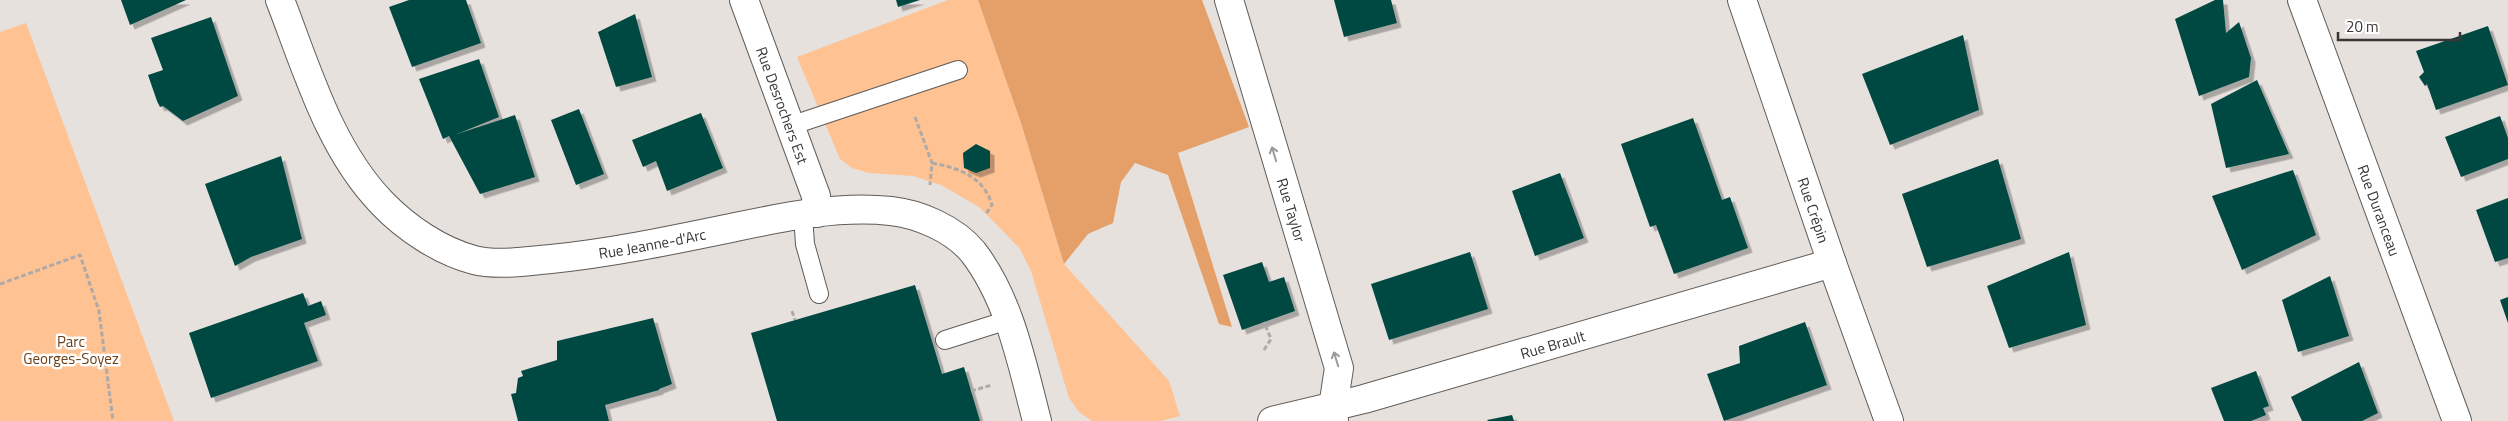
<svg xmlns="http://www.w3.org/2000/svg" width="2508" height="421" viewBox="0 0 2508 421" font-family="'Titillium Web',sans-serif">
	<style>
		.green { fill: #fec293 }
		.forest { fill: #e4a068 }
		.building { fill: #004942; filter: url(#shadow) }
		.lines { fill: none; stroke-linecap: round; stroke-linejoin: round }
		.lane-casing { stroke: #605c58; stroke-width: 20 }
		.street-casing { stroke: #605c58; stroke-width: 30 }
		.path { stroke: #afaaa7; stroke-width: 3; stroke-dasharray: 5 2.5; stroke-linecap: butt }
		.lane { stroke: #fff; stroke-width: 18 }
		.street { stroke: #fff; stroke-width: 28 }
		.oneway { stroke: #9c9a9a }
		.labels { text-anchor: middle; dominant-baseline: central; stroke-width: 5; stroke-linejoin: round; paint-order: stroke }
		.street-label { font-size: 15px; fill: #393635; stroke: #fff }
		.park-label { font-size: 15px; fill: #6d3f16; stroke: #fff }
	</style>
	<defs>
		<filter id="shadow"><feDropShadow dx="4.5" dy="4.5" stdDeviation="0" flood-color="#0004"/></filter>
	</defs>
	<rect width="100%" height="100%" fill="#e7e1dd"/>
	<g class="green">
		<path d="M948,0H978L1021,123L1064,264L1169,381L1180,416L1161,421H1092L1079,412L1069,398L1031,271L1020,249L999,227L979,207L941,185L913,176L869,173L852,168L840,159L797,57Z"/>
		<path d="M26,23L174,421H0V32Z"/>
	</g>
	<path class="forest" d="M978,0H1202L1249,127L1178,153L1232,327L1219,324L1168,175L1135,163L1121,182L1113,223L1088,234L1064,264L1021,123Z"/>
	<g class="building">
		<path d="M121,0H186L130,25Z"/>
		<path d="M409,0H466L481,43L412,67L389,7Z"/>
		<path d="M896,0H920L898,7Z"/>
		<path d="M1334,0H1391L1397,23L1344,37Z"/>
		<path d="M2215,0H2223L2226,33L2239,22L2251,58L2249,77L2199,96L2175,19Z"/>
		<path d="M635,14L652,77L616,87L598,32Z"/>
		<path d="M211,17L238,96L183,121L163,106L160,107L157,101L148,75L163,70L151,38Z"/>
		<path d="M2488,26L2508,85L2436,110L2427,84L2425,86L2419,77L2424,72L2416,51Z"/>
		<path d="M1963,35L1979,110L1890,145L1862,74Z"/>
		<path d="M479,59L499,117L457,134L515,115L535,177L480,194L449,136L443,139L419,79Z"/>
		<path d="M2257,80L2289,154L2226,168L2211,104Z"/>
		<path d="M579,109L604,174L576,185L551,120Z"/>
		<path d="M701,113L723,168L667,191L656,161L643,167L632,140Z"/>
		<path d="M2500,116L2508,138V159L2461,177L2445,137Z"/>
		<path d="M1693,118L1722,200L1730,197L1748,248L1674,274L1656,225L1650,227L1621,144Z"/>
		<path d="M976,144L990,151V168L976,173L964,168L963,153Z"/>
		<path d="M281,156L302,239L251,257L235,266L205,184Z"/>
		<path d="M1998,159L2021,239L1927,267L1902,194Z"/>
		<path d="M2293,170L2316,235L2242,270L2212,196Z"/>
		<path d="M1560,173L1584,238L1535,256L1512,191Z"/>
		<path d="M2508,198V258L2495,262L2476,210Z"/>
		<path d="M1470,252L1488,309L1389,340L1371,284Z"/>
		<path d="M2069,252L2086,325L2009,348L1987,286Z"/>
		<path d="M1262,262L1269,282L1284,277L1295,311L1242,330L1223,275Z"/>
		<path d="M2330,276L2349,336L2298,352L2282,300Z"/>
		<path d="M915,285L942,374L964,367L980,421H777L751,333Z"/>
		<path d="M303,293L308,306L321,301L326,315L304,323L318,361L211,398L189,333Z"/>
		<path d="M2508,297V323L2500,300Z"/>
		<path d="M653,318L672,384L659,389V390L605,405L609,421H518L511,394L516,393L518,378L523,376L521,371L557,360V341Z"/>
		<path d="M1805,322L1827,385L1724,421L1707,374L1740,363L1739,346Z"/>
		<path d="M2359,362L2378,413L2362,421H2302L2291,397Z"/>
		<path d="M2256,371L2269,406L2263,408L2266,415L2251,421H2224L2211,388Z"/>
		<path d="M1512,415L1514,421H1488L1487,420Z"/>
	</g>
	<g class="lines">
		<defs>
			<g id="lane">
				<path d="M790,126L958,70"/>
				<path d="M803,215L805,244L819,294"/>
				<path d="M945,340L1008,320"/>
			</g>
			<g id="street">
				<path id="s1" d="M280,0C307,69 329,148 382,203C406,228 440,251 474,260C497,266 528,261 551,259C610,253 668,241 726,229C779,218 836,205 891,211C919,214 954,229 973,252C1010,300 1022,364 1037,421"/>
				<path id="s2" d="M744,0L816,196L817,213"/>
				<path id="s3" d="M1229,0L1339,368L1333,407L1334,421"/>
				<path id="s4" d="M1742,0L1832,263L1889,421"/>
				<path id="s5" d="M2302,0L2457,421"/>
				<path id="s6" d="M1272,421L1364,399L1832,263"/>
			</g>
		</defs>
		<use href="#lane" class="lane-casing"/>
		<use href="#street" class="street-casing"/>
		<g class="path">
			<path d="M915,117L932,163L930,185"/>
			<path d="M932,163C959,168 984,177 992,205L986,214"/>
			<path d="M0,284L80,255L99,311L113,421"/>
			<path d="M792,311L795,320"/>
			<path d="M1264,350L1271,339L1264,322"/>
			<path d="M971,391L992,385"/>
		</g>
		<use href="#lane" class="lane"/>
		<use href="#street" class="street"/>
	</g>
	<defs><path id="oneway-shaft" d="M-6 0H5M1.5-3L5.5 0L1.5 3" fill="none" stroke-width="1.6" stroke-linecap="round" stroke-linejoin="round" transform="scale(1.25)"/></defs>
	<g class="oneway">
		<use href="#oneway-shaft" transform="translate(1274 154) rotate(-107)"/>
		<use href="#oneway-shaft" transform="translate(1336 359) rotate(-107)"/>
	</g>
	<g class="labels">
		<g class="street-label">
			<text stroke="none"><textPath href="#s2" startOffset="112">Rue Desrochers Est</textPath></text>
			<text stroke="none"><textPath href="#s3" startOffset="219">Rue Taylor</textPath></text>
			<text stroke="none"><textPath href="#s4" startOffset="222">Rue Crépin</textPath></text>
			<text stroke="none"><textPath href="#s5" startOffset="224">Rue Duranceau</textPath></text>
			<text stroke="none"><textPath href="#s1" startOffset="518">Rue Jeanne-d'Arc</textPath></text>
			<text stroke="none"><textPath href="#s6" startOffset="291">Rue Brault</textPath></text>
		</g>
		<g class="park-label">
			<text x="71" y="341">Parc<tspan x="71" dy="17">Georges-Soyez</tspan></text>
		</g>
	</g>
	<path d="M2338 32v8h122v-8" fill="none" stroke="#393635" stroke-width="2.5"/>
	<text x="2346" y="32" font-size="15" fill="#393635" stroke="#ffffff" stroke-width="4" paint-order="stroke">20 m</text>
</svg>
